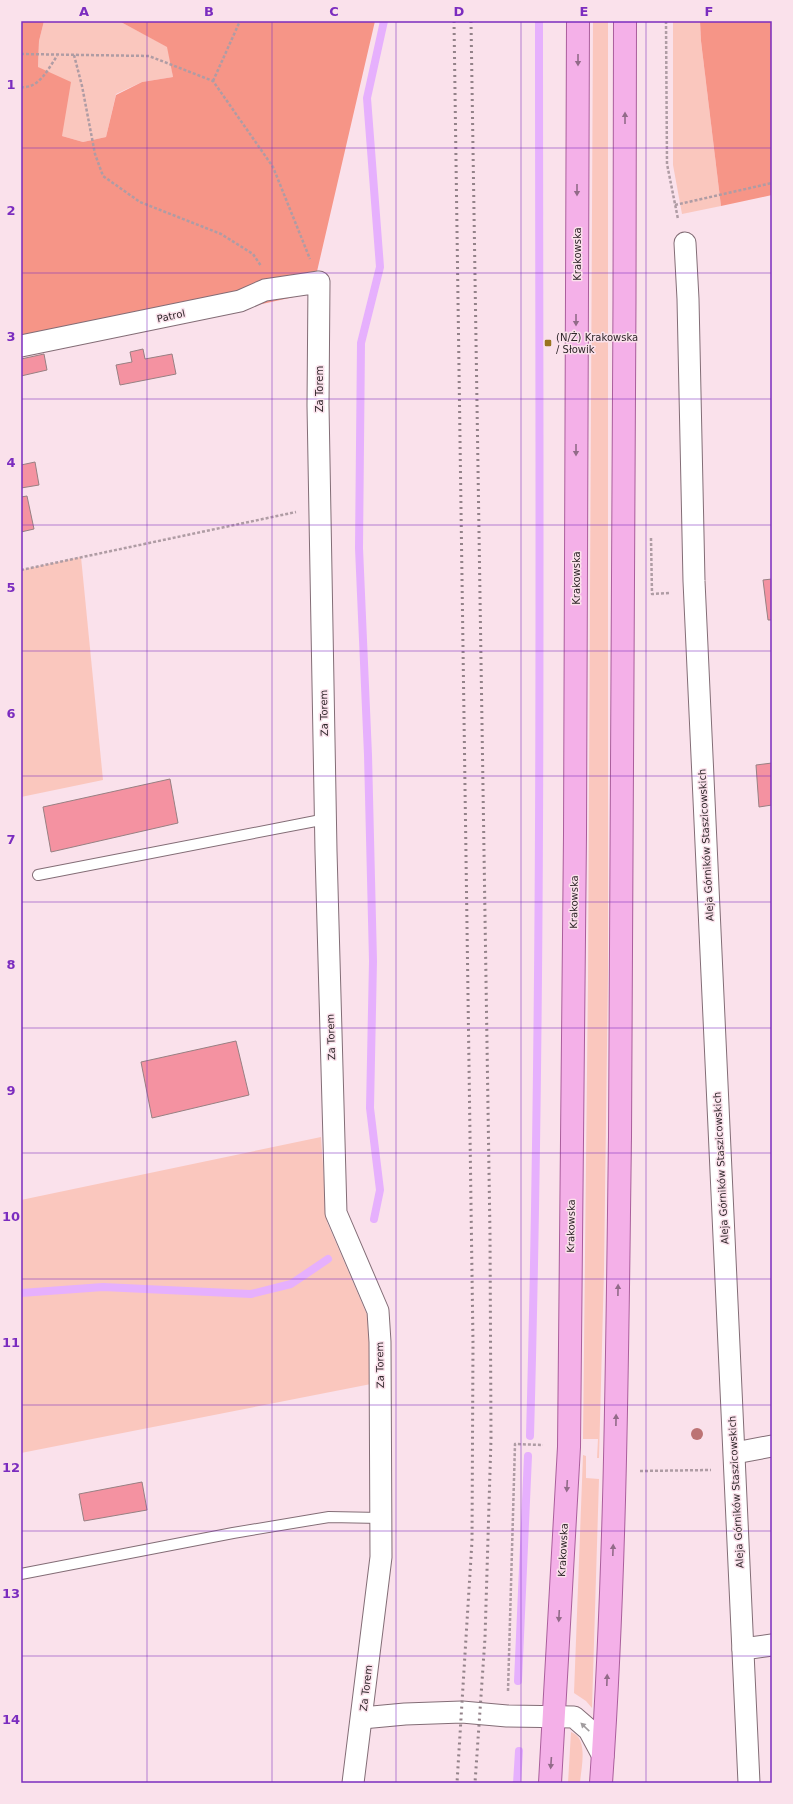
<svg xmlns="http://www.w3.org/2000/svg" width="793" height="1804" viewBox="0 0 793 1804" font-family="'DejaVu Sans',sans-serif">
	<style>
		.green { fill: #fac7be }
		.forest { fill: #f69587 }
		.lines { fill: none; stroke-linecap: round; stroke-linejoin: round }
		.stream { stroke: #e6b0fd; stroke-width: 8 }
		.building { fill: #f492a1; stroke: #988083 }
		.service-casing { stroke: #836d76; stroke-width: 12 }
		.minor-casing { stroke: #836d76; stroke-width: 23 }
		.primary-casing { stroke: #aa5e9c; stroke-width: 24 }
		.path { stroke: #af9ca4; stroke-width: 2.5; stroke-dasharray: 3 2; stroke-linecap: butt }
		.service { stroke: #fff; stroke-width: 10 }
		.minor { stroke: #fff; stroke-width: 21 }
		.primary { stroke: #f4b0e8; stroke-width: 22 }
		.rail { stroke: #938289; stroke-width: 3; stroke-dasharray: 2 4; stroke-linecap: butt }
		.tree { fill: #bc7374 }
		.oneway { fill: #926b89 }
		.oneway2 { fill: #a19d9f }
		.grid { fill: none; stroke: #7b2cbf; stroke-width: 1; stroke-opacity: 0.55 }
		.poi-dot { fill: #99741f; stroke: #fae1eb; stroke-width: 1.5 }
		.labels { text-anchor: middle; dominant-baseline: central; stroke-width: 3; stroke-linejoin: round; paint-order: stroke }
		.street-label { font-size: 10px; fill: #2f262a; stroke: #fae1eb }
		.poi-label { font-size: 10px; fill: #2f262a; stroke: #fae1eb; text-anchor: start }
		.neatline { fill: none; stroke: #7b2cbf; stroke-width: 1.5 }
		.grid-label { font-size: 13px; text-anchor: middle; font-weight: bold; fill: #7b2cbf }
	</style>
	<rect width="100%" height="100%" fill="#fae1eb"/>
	<g class="green">
		<path d="M44,21H119L168,47L173,77L142,82L116,94L106,137L83,142L62,136L38,67L39,41Z"/>
		<path d="M593,21H608V972L604,1270L599,1458H597L598,1439H583L588,980Z"/>
		<path d="M673,21H700L701,41L721,206L682,214L673,165Z"/>
		<path d="M81,557L103,780L21,797V570Z"/>
		<path d="M321,1137L327,1222L368,1317L371,1384L21,1453V1200Z"/>
		<path d="M583,1455L586,1456V1478L599,1479L592,1708L586,1701L574,1693Z"/>
		<path d="M571,1732C589,1738 581,1768 580,1783H568Z"/>
	</g>
	<g class="forest">
		<path d="M21,21H44L39,41L38,67L71,82L62,136L83,142L106,137L116,95L142,82L173,77L167,47L119,21H375L312,293L21,357Z"/>
		<path d="M700,21H772V195L721,206L701,41Z"/>
	</g>
	<g class="lines">
		<g class="stream">
			<path d="M374,1219L380,1190L370,1108L373,961L368,755L359,548L361,343L380,267L367,98L384,21"/>
			<path d="M21,1293L103,1287L251,1294L291,1284L328,1259"/>
			<path d="M530,1436C543,964 539,493 539,21"/>
			<path d="M518,1681L528,1456"/>
			<path d="M517,1783L519,1751"/>
		</g>
	</g>
	<g class="building">
		<path d="M143,349L145,359L172,354L176,374L120,385L116,365L132,362L130,352Z"/>
		<path d="M44,354L47,370L21,376V359Z"/>
		<path d="M35,462L39,485L21,488V465Z"/>
		<path d="M27,496L34,529L21,532V497Z"/>
		<path d="M772,579V620H768L763,580Z"/>
		<path d="M772,763V805L759,807L756,765Z"/>
		<path d="M170,779L178,823L51,852L43,807Z"/>
		<path d="M236,1041L249,1095L152,1118L141,1062Z"/>
		<path d="M142,1482L147,1510L84,1521L79,1494Z"/>
	</g>
	<g class="lines">
		<defs>
			<g id="service">
				<path d="M38,875L326,819"/>
				<path d="M21,1574L233,1533L329,1517L381,1518"/>
			</g>
			<g id="minor">
				<path d="M685,243L688,299L694,581L749,1783"/>
				<path d="M21,346L240,301L265,290L319,282L318,405L326,851L336,1213L378,1311L380,1342L381,1557L353,1783"/>
				<path d="M735,1453L772,1446"/>
				<path d="M743,1649L772,1645"/>
				<path d="M362,1718L405,1714L462,1712L507,1716L574,1717L589,1730L603,1756"/>
			</g>
			<g id="primary">
				<path d="M550,1783L569,1447L575,834L578,21"/>
				<path d="M601,1783C616,1568 617,1352 620,1137C625,765 624,393 625,21"/>
			</g>
		</defs>
		<use href="#service" class="service-casing"/>
		<use href="#minor" class="minor-casing"/>
		<use href="#primary" class="primary-casing"/>
		<g class="path">
			<path d="M666,21L667,164L678,219"/>
			<path d="M21,54L149,56L213,81L273,167L310,259"/>
			<path d="M74,55L82,86L95,154L103,176L140,202L221,234L253,254L261,266"/>
			<path d="M213,81L240,21"/>
			<path d="M21,87C39,89 48,69 57,56"/>
			<path d="M675,205L772,183"/>
			<path d="M651,538L652,594L670,593"/>
			<path d="M21,570L296,512"/>
			<path d="M640,1471L711,1470"/>
			<path d="M508,1691L515,1444L543,1445"/>
		</g>
		<use href="#service" class="service"/>
		<use href="#minor" class="minor"/>
		<use href="#primary" class="primary"/>
		<g class="rail">
			<path d="M454,21L473,1343L472,1541L457,1783"/>
			<path d="M471,21L490,1235L491,1438L485,1638L475,1783"/>
		</g>
	</g>
	<circle class="tree" cx="697" cy="1434" r="6"/>
	<defs><path id="oneway-solid" d="M-6-.8H1V-3.2L6.5 0L1 3.2V.8H-6Z"/></defs>
	<g class="oneway">
		<use href="#oneway-solid" transform="translate(578 60) rotate(90)"/>
		<use href="#oneway-solid" transform="translate(625 118) rotate(-90)"/>
		<use href="#oneway-solid" transform="translate(577 190) rotate(90)"/>
		<use href="#oneway-solid" transform="translate(576 320) rotate(90)"/>
		<use href="#oneway-solid" transform="translate(576 450) rotate(90)"/>
		<use href="#oneway-solid" transform="translate(618 1290) rotate(-89)"/>
		<use href="#oneway-solid" transform="translate(616 1420) rotate(-89)"/>
		<use href="#oneway-solid" transform="translate(567 1486) rotate(93)"/>
		<use href="#oneway-solid" transform="translate(613 1550) rotate(-88)"/>
		<use href="#oneway-solid" transform="translate(559 1616) rotate(93)"/>
		<use href="#oneway-solid" transform="translate(607 1680) rotate(-88)"/>
		<use href="#oneway-solid" transform="translate(551 1763) rotate(94)"/>
	</g>
	<use class="oneway2" href="#oneway-solid" transform="translate(585 1727) rotate(-136)"/>
	<path class="grid" d="M147,21V1783M272,21V1783M396,21V1783M521,21V1783M646,21V1783M21,148H772M21,273H772M21,399H772M21,525H772M21,651H772M21,776H772M21,902H772M21,1028H772M21,1153H772M21,1279H772M21,1405H772M21,1531H772M21,1656H772"/>
	<rect class="poi-dot" x="544" y="339" width="8" height="8" rx="2"/>
	<g class="labels">
		<g class="street-label">
			<text transform="translate(577 254) rotate(-90)">Krakowska</text>
			<text transform="translate(171 316) rotate(-12)">Patrol</text>
			<text transform="translate(319 389) rotate(-90)">Za Torem</text>
			<text transform="translate(576 578) rotate(-90)">Krakowska</text>
			<text transform="translate(324 713) rotate(-91)">Za Torem</text>
			<text transform="translate(706 845) rotate(-93)">Aleja Górników Staszicowskich</text>
			<text transform="translate(574 902) rotate(-89)">Krakowska</text>
			<text transform="translate(331 1037) rotate(-92)">Za Torem</text>
			<text transform="translate(721 1168) rotate(-93)">Aleja Górników Staszicowskich</text>
			<text transform="translate(571 1226) rotate(-89)">Krakowska</text>
			<text transform="translate(380 1365) rotate(-91)">Za Torem</text>
			<text transform="translate(736 1492) rotate(-93)">Aleja Górników Staszicowskich</text>
			<text transform="translate(563 1550) rotate(-87)">Krakowska</text>
			<text transform="translate(366 1688) rotate(-83)">Za Torem</text>
		</g>
		<g class="poi-label">
			<text x="556" y="337">(N/Ż) Krakowska<tspan x="556" dy="12">/ Słowik</tspan></text>
		</g>
	</g>
	<rect width="793" height="1804" fill="none" stroke="#fae1eb" stroke-width="44"/>
	<rect x="22" y="22" width="749" height="1760" class="neatline"/>
	<g class="grid-label">
		<text x="84" y="16">A</text>
		<text x="209" y="16">B</text>
		<text x="334" y="16">C</text>
		<text x="459" y="16">D</text>
		<text x="584" y="16">E</text>
		<text x="709" y="16">F</text>
		<text x="11" y="89">1</text>
		<text x="11" y="215">2</text>
		<text x="11" y="341">3</text>
		<text x="11" y="467">4</text>
		<text x="11" y="592">5</text>
		<text x="11" y="718">6</text>
		<text x="11" y="844">7</text>
		<text x="11" y="969">8</text>
		<text x="11" y="1095">9</text>
		<text x="11" y="1221">10</text>
		<text x="11" y="1347">11</text>
		<text x="11" y="1472">12</text>
		<text x="11" y="1598">13</text>
		<text x="11" y="1724">14</text>
	</g>
</svg>
